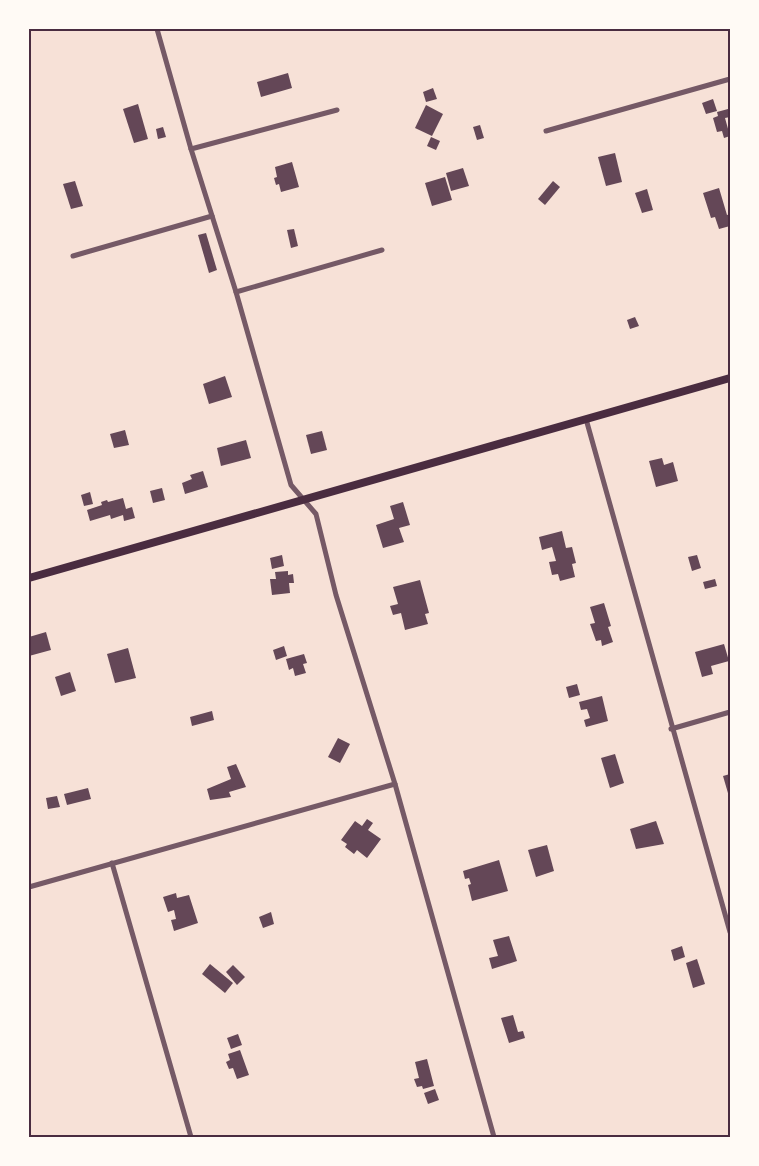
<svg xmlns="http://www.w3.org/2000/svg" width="759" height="1166" viewBox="0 0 759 1166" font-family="Quicksand,sans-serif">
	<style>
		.building { fill: #644757 }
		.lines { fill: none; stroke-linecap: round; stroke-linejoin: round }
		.minor { stroke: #755966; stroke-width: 5 }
		.secondary { stroke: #4a2c40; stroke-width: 8 }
		.neatline { fill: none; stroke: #4a2c40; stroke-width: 2 }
	</style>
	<rect width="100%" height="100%" fill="#f7e1d7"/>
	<g class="building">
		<path d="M288,73L292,88L261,97L257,82Z"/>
		<path d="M433,88L437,99L426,102L423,92Z"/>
		<path d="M713,99L717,111L706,114L702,103Z"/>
		<path d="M138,104L148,139L134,143L123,109Z"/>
		<path d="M426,105L443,114L432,136L415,128Z"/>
		<path d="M728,109L730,117L725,118L730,136L724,138L722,131L717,132L713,118L718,116L717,112Z"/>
		<path d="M480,125L484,138L477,140L473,127Z"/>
		<path d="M163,127L166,137L158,139L156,129Z"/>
		<path d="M431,137L440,141L436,150L427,146Z"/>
		<path d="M615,153L622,182L606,186L598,157Z"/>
		<path d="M292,162L299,187L281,192L279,184L276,185L274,178L277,177L275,167Z"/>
		<path d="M463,168L469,186L451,191L446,173Z"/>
		<path d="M445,177L452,200L432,206L425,183Z"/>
		<path d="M75,181L83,206L71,209L63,184Z"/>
		<path d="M553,181L560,187L545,205L538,199Z"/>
		<path d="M719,188L727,215L730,214V226L719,229L715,217L711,218L703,193Z"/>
		<path d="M647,189L653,210L642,213L635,193Z"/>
		<path d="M294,229L298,246L291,248L287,230Z"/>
		<path d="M206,233L217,270L209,273L198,235Z"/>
		<path d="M635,317L639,326L630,329L627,320Z"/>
		<path d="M225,376L232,397L209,404L203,384Z"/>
		<path d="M125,430L129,445L114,448L110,434Z"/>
		<path d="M322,431L327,450L311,454L306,435Z"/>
		<path d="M246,440L251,458L221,466L217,448Z"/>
		<path d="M662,458L664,465L673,462L678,481L656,487L649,461Z"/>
		<path d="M203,471L208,487L185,494L182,483L192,479L190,475Z"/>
		<path d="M162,488L165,500L153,503L150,491Z"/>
		<path d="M90,492L93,504L84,506L81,495Z"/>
		<path d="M123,498L126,509L132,507L135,518L124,521L123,515L111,519L110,515L90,521L87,510L102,505L101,502L107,500L108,502Z"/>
		<path d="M403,502L410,525L399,528L404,542L383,548L376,525L394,519L390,506Z"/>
		<path d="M562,531L566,548L572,547L576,563L572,564L575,577L560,581L558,574L552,575L549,562L556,561L552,547L542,550L539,537Z"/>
		<path d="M282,555L284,566L272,569L270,558Z"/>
		<path d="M697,555L701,568L692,571L688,557Z"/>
		<path d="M288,571V575L293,574L294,583H289L290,593L272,595L270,579H276L275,572Z"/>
		<path d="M715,579L717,586L705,589L703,582Z"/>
		<path d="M420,580L429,613L425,614L428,624L405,630L401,613L393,615L390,606L398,604L393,587Z"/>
		<path d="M604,603L611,626L608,627L613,642L602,646L601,640L596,641L590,624L595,623L590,607Z"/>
		<path d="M46,632L51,650L29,656V637Z"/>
		<path d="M724,644L729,661L711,666L713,674L702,677L695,652Z"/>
		<path d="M284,646L287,656L276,660L273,650Z"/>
		<path d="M128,648L136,678L115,683L107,654Z"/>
		<path d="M304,654L307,663L303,664L306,673L295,676L293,668L289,670L286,659Z"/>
		<path d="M70,672L76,691L61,696L55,677Z"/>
		<path d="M577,684L580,695L569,698L566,687Z"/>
		<path d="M602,696L608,721L586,727L584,720L590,718L587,709L581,710L579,702Z"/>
		<path d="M212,711L214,720L192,726L190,717Z"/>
		<path d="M338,738L350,744L340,763L328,757Z"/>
		<path d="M615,754L624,783L610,788L601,758Z"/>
		<path d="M236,764L246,787L229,792L231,797L210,800L207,789L231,779L227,767Z"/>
		<path d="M730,774V800L723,776Z"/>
		<path d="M88,788L91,799L67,805L64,794Z"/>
		<path d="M57,796L60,807L48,809L46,798Z"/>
		<path d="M367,819L373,823L368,830L381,839L367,858L357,850L354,854L345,847L347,844L341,840L355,821L362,826Z"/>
		<path d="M656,821L664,844L636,849L630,829Z"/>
		<path d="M547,845L554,871L536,877L528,850Z"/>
		<path d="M499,860L508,891L472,901L468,885L471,884L469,878L465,879L463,871Z"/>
		<path d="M176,893L177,898L189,895L198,923L174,931L171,920L176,919L174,910L168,912L163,897Z"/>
		<path d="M271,912L274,924L263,928L259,917Z"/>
		<path d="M509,936L517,961L492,969L489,958L498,956L493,940Z"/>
		<path d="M682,946L685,957L674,961L671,950Z"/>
		<path d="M697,959L705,984L693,988L686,963Z"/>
		<path d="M210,964L233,983L225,993L202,974Z"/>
		<path d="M233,965L245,977L237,985L226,972Z"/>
		<path d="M513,1015L518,1032L523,1031L525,1038L509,1043L501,1018Z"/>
		<path d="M238,1034L242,1045L231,1049L227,1038Z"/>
		<path d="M240,1050L249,1075L237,1079L233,1068L229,1069L226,1062L230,1060L228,1054Z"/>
		<path d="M427,1059L434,1086L423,1089L422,1086L417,1087L414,1079L419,1078L415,1062Z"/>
		<path d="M435,1089L439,1100L428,1104L424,1093Z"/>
	</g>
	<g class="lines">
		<g class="minor">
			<path d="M157,29L191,149L236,292L291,485L316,514L336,595L395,784L494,1137"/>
			<path d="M546,131L730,79"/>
			<path d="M191,149L337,110"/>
			<path d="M73,256L212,216"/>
			<path d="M236,292L382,250"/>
			<path d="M586,419L730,932"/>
			<path d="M671,729L730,712"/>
			<path d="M112,863L191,1137"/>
			<path d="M29,887L395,784"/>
		</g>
		<path class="secondary" d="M29,578L730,378"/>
	</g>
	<rect width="759" height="1166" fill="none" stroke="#fffaf5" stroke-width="60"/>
	<rect x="30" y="30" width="699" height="1106" class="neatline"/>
</svg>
